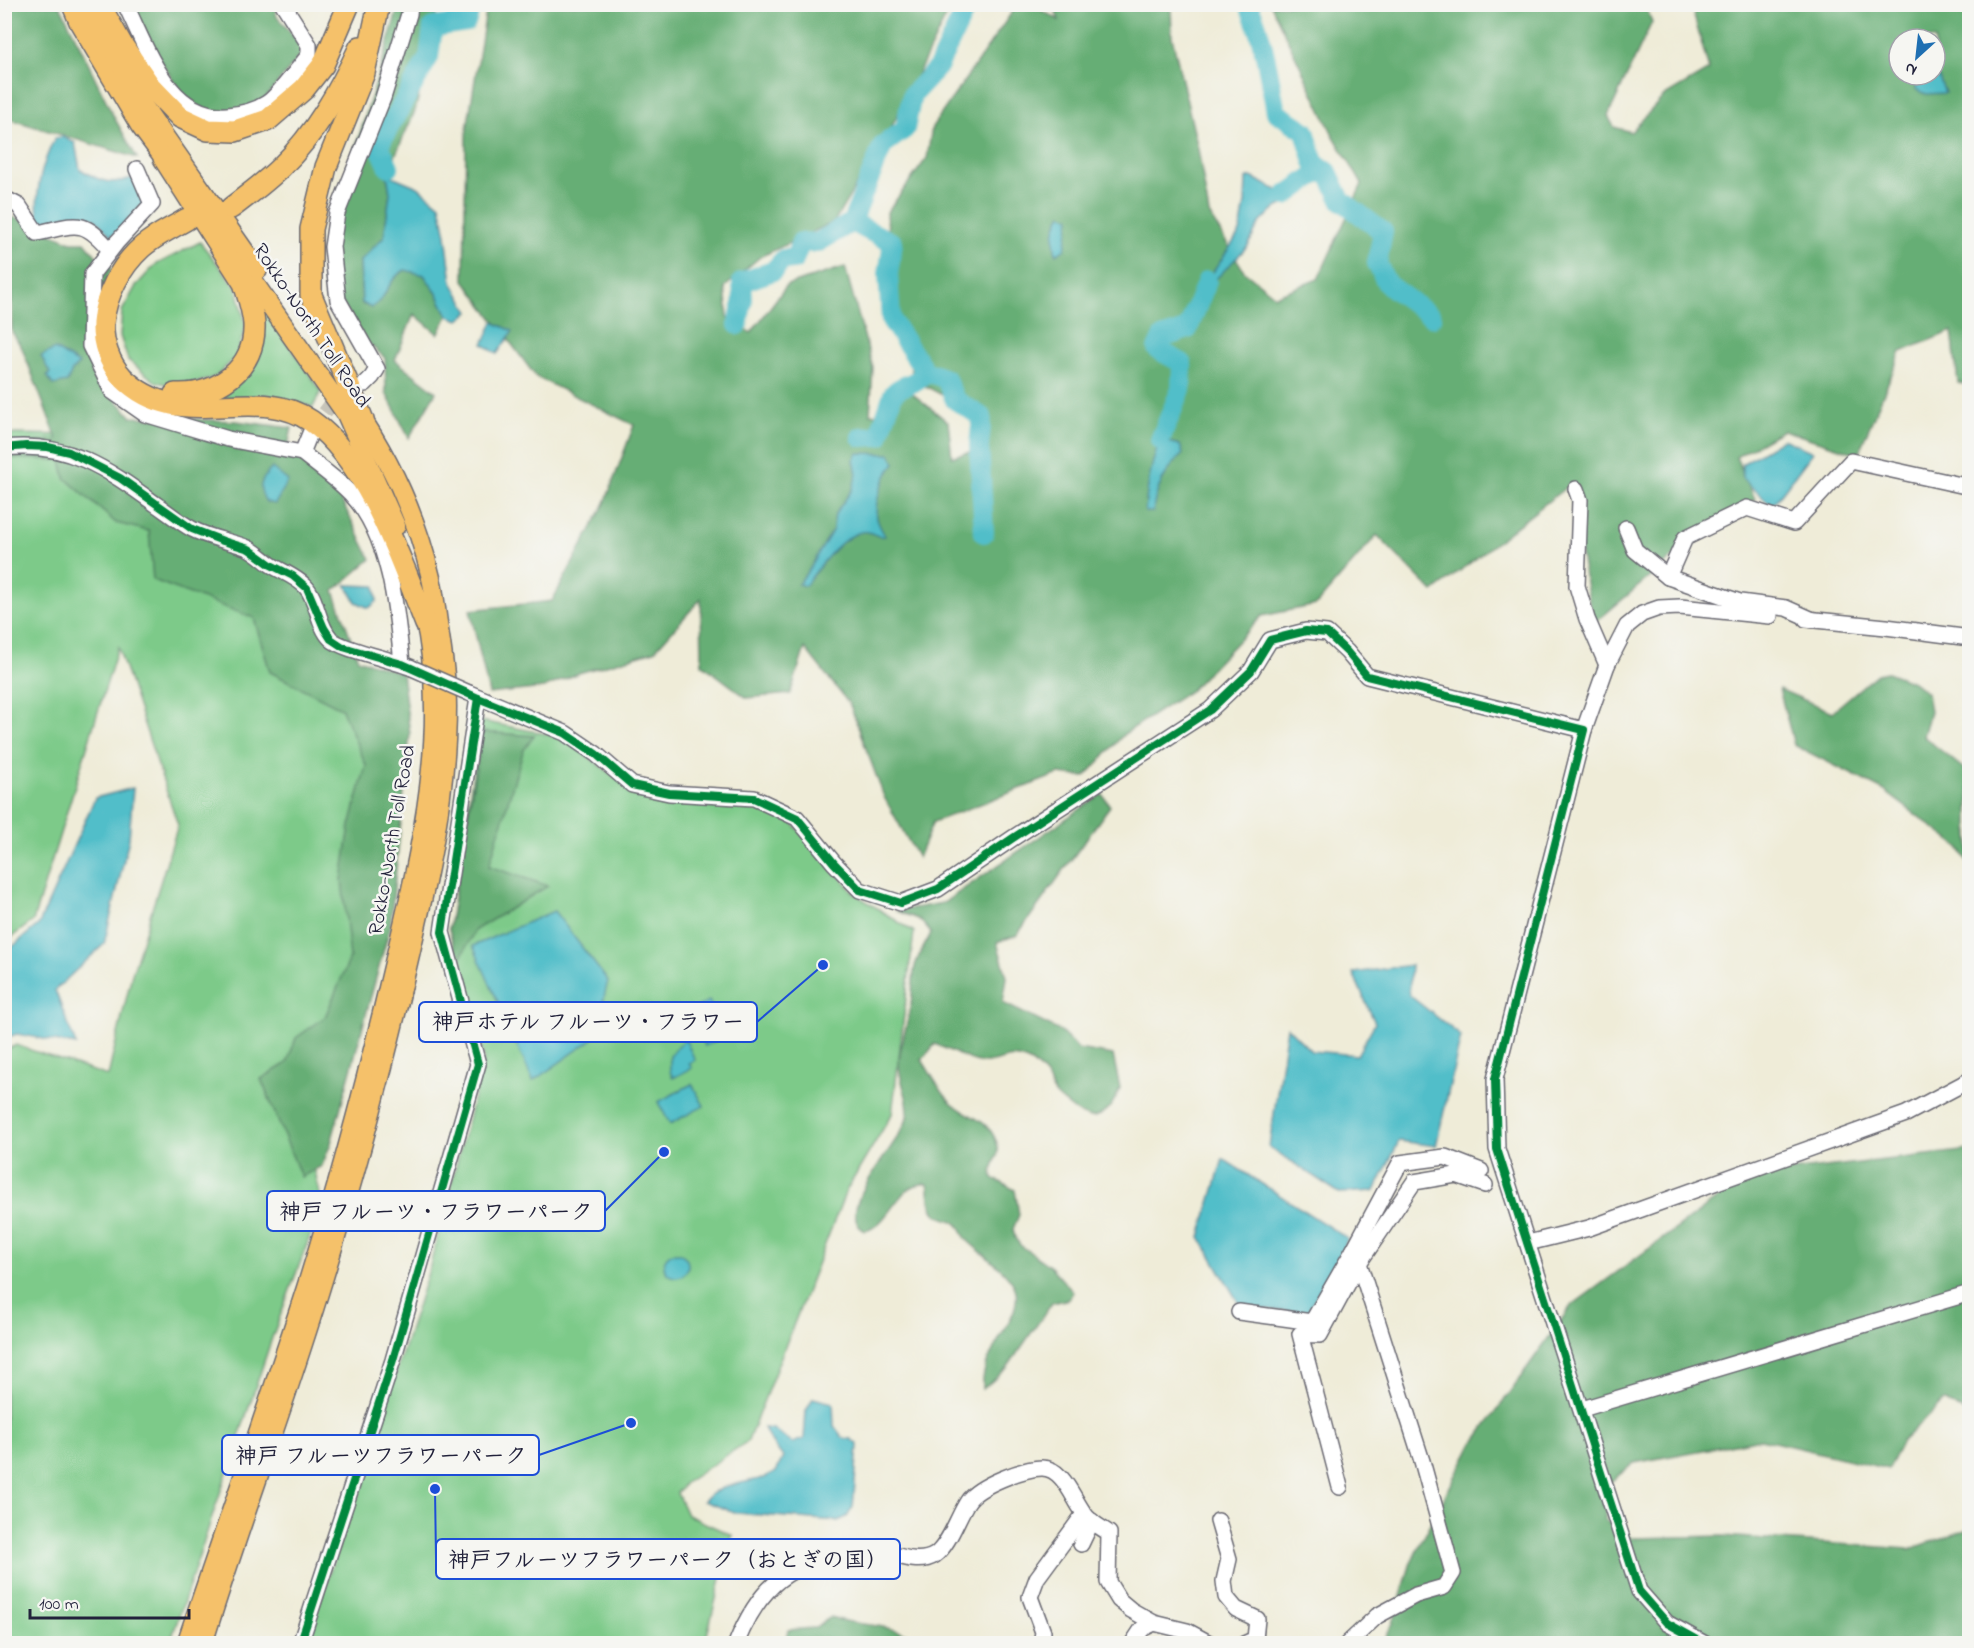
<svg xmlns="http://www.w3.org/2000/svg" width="1974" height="1648" viewBox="0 0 1974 1648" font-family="'Indie Flower','Klee One',sans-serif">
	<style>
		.green { fill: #7dca89; stroke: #507662; stroke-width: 1.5 }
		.forest { fill: #66ae75; stroke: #446858; stroke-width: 1.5; fill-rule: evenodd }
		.water { fill: #51bec9; stroke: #3a7082; stroke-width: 1.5 }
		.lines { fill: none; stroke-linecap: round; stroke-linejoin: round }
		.river { stroke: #51bec9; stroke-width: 20 }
		.minor-tunnel { stroke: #c6c4b9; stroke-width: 15; stroke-dasharray: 15 8; stroke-linecap: butt }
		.minor-casing { stroke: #6a6972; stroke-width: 18 }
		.major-casing { stroke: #6a6972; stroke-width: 21 }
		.highway-casing { stroke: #6a6972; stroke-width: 24 }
		.minor { stroke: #fff; stroke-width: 15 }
		.major { stroke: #f5c16b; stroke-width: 18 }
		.highway { stroke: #f5c16b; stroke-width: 21 }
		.minor-bridge-casing { stroke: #6a6972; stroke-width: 18; stroke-linecap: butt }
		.minor-bridge { stroke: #fff; stroke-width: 15 }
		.cycleway-casing { stroke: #f6f6f2; stroke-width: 11 }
		.cycleway { stroke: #00873e; stroke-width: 8 }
		.labels { text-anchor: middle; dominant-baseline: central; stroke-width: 5; stroke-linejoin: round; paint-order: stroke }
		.street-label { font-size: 21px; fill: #22223b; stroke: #f6f6f2 }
		.leader { fill: none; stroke: #1d4ed8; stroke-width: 2 }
		.callout-dot { fill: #1d4ed8; stroke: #f6f6f2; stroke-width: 2 }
		.callout { fill: #f6f6f2; stroke: #1d4ed8; stroke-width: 2 }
		.callout-label { font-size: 22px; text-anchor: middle; font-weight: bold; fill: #22223b }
	</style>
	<rect width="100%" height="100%" fill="#f6f6f2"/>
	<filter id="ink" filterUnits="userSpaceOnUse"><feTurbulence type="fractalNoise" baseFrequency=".0167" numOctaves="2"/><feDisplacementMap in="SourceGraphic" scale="12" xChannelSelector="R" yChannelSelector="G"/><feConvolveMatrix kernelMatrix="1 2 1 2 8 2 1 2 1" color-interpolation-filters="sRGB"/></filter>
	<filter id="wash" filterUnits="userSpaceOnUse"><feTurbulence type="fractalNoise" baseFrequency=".008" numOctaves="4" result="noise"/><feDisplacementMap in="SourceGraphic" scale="24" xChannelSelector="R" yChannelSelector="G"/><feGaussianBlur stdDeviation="1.35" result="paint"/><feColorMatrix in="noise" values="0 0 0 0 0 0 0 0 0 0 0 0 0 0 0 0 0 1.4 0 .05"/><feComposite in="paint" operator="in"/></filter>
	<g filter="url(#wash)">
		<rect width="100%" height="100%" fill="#efecd8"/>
		<g class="green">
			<path d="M200,242L237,288L246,326L236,357L215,377L183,387L156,382L128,360L120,336L122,311L136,286L155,265Z"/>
			<path d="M262,306L321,391L313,407L267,395L210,400L236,385Z"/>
			<path d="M5,434L84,435L394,745L381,870L305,1125L322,1204L272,1338L170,1643H5V1050L16,1045L108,1076L132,974L178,825L118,647L33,921L5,942Z"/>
			<path d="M481,721L562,737L630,788L754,803L791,821L855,894L914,932L892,1114L846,1191L748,1441L685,1483L677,1493L687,1515L732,1535L705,1643L305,1644L363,1476L430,1266L484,1058L449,929Z"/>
		</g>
		<g class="forest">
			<path d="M4,5H60L114,117L137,158L9,119L4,105Z"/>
			<path d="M126,5H277L276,15L305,50L257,108L212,114L183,96Z"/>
			<path d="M399,5H438L430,48L415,111L387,174L390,193L384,237L360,261L362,304L371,308C391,295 384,282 405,270L424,274L438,295L448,316L438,334L414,314L395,360L436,392L409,438L386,393L385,358L366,341L325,276L326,241L379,73Z"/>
			<path d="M487,5H952L891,128L834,222L760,257L725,287L728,317L751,333L787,285L845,267L873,368L870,414L885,413L909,391L948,422L952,457L974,451L976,413L914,380L890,286L887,212L927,158L932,127L1017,5H1032L1059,20L1053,5H1171L1172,37L1198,149L1209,214L1244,271L1275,296L1318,279L1362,184L1333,135L1271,5H1645L1652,22L1608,116L1614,127L1631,132L1663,97L1709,70L1691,5H1969V385L1958,383L1952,331L1901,352L1858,454L1783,430L1736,457L1755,499L1694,540L1593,624L1569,485L1433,592L1377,535L1316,605L1262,616L1191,690L1124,734L1085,777L1059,774L933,822L918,858L884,797L850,705L805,648L790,694L747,698L702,664L701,599L654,651L579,673L544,688L489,694L470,610L552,601L605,503L634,425L536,377L464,280L466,135ZM1899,39H1935V75H1899Z"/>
			<path d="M4,218H17L71,242H85L98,258L112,269L97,298L91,373L132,417L236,421L292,428L288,446L323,464L371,559L334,591L358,659L402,673L410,734L390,927L331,1143L322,1166L301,1177L261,1079L287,1063L296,1038L325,1017L350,958L342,880L350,826L366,765L341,708L270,672L254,618L153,580L149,531L116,523L65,478L61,460L5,458V446L57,439L22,348L12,332L11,262L5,255Z"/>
			<path d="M1887,672L1913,682L1927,693L1930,712L1923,736L1969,773V864L1959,847L1883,790L1794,745L1779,689L1832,712L1877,674Z"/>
			<path d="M482,732L534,736L523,751L489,866L548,886L475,930L458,963L449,929Z"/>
			<path d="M1102,794L1110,806L1017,935L997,942L1007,977L1003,1003L1060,1031L1078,1049L1113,1055L1120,1088C1110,1114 1094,1128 1070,1107C1064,1102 1056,1097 1053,1091C1050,1086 1050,1080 1045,1075C1040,1068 1030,1062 1023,1059C1009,1054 1000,1062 987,1063C974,1064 948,1049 935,1044L922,1060C930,1072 938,1088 948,1099C965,1119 990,1115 998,1147C1000,1159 990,1162 993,1178L1015,1190L1019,1215L1013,1229L1015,1238L1020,1245L1051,1267L1073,1292L1069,1299L1052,1303L1007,1368L983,1389C979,1352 1021,1322 1016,1292C1014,1274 978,1252 966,1239C963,1235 962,1227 957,1224C952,1219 942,1219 936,1214C929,1208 930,1192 928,1184C897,1181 891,1225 865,1231C830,1212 900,1144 906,1121C912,1101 900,1085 899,1066C898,1051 909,1020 911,1003C913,991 912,978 915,966C918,955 926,944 931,933L920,920L897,911L943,903Z"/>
			<path d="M1969,1150V1415L1944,1401L1902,1441L1888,1469L1761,1439L1634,1463L1608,1484L1605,1520L1632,1538L1723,1536L1910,1549L1969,1529V1643L1587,1644L1573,1639L1564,1644H1383L1393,1623L1411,1562L1470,1448L1571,1306L1748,1176Z"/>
			<path d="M831,1617C848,1624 865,1623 883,1627C899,1630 913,1636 928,1643H785L788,1630L814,1628Z"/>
		</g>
		<g class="water">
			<path d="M1935,67L1945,93L1926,94L1916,89L1917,77L1919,75H1935Z"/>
			<path d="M63,137L75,143L80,169C101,182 111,186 134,177L145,203L112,237L94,218L80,217L43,222L38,219C35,191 42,163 55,138Z"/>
			<path d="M387,174L418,187L440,205L446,235L452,282L469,312L459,320L448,316L438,295L424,275L405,270C384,282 391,295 371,308L362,303L360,261L384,237L390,193Z"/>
			<path d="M1251,177L1275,189L1285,196L1286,203L1273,210L1259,224L1248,246L1209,286L1207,281L1240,232L1245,203L1246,179Z"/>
			<path d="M1062,214L1070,218L1065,249L1056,254C1052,239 1054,226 1062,214Z"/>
			<path d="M493,322L513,331L497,354L483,344Z"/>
			<path d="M55,349L79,364L72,371L67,382L53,385L47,376L50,373L41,356Z"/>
			<path d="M1783,439L1813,452L1772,506L1742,478V464Z"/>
			<path d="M1160,440L1180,445L1183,454C1166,469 1155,490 1153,512H1145C1147,487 1151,463 1160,440Z"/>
			<path d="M858,453L890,454L895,463C885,474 873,502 877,518C878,524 882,530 885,536C875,537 876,534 868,532C845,529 817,570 805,586L798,584L809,570L833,529L835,514L852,490L857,474L854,460Z"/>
			<path d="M272,468L288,481L275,504L266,502C257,487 260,481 272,468Z"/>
			<path d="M346,585L375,586L377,601L369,608L356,602Z"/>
			<path d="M133,788L129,839L104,944L55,990L76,1045L17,1034L5,1038V953L39,924L95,798Z"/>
			<path d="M554,911L608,981L594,1038L533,1081L473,946Z"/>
			<path d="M1411,965L1409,995L1461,1036L1436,1146L1399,1141L1375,1191L1339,1193L1269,1147L1287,1027L1311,1051L1357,1055L1375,1023L1353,973Z"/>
			<path d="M709,1001L727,1035L705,1046L688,1012Z"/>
			<path d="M685,1039L695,1060L689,1063L692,1068L673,1078L670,1071V1056Z"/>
			<path d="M692,1084L704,1106L670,1124L658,1102Z"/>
			<path d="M1223,1159L1348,1239L1307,1313L1241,1307L1200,1237Z"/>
			<circle cx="676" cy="1265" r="12"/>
			<path d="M813,1398L833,1403L834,1426L843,1438L851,1439L858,1445L853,1507L847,1517L838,1521L737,1513L703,1501L711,1494L727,1486L764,1478L776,1472L783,1457L769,1439L764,1428L773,1429L792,1443L804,1439L806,1411Z"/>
		</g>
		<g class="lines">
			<g class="river">
				<path d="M968,4L938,67L912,95L905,129L883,145L852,222L893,243L888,274L891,320L925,371L946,379L955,400L982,417L979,445L984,533"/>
				<path d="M1248,4C1264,37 1269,76 1276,112L1305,131L1314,162L1328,172L1341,200L1383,232L1377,263L1387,284L1432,317"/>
				<path d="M389,167L379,145L429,57L433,27L466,22L472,4"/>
				<path d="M1285,196L1323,169"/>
				<path d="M738,325L743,299L742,282L773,271L784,259L794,260L801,242L817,243L852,222"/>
				<path d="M861,437L879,436L893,394C903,381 914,389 925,371"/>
				<path d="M1160,440L1181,389L1182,363L1157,349L1162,338L1188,329L1207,281"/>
			</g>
		</g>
	</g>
	<g filter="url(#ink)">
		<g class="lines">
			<path class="minor-tunnel" d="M311,431L330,406L346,396"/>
			<defs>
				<g id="minor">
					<path d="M125,4C147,47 168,119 227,115C241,114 255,111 267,103C278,96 299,67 309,55V45L283,4"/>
					<path d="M137,169L152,204L117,242L92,274L90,346L112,391L145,414L228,439L302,453"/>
					<path d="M4,198L19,206L37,233C76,225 82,217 110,250"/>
					<path d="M365,384L372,377L377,369L338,300L332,247L337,213L383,98L409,14L410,4"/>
					<path d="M311,431L302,453C318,466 337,479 351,494C390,535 397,610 402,664"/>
					<path d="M4,448C67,441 106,468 154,503C166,511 179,522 192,529C209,538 230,541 248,548C256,552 263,559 270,564C282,572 295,576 305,586C318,599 317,625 331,639C340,649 394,660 412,668"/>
					<path d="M1576,489L1580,500L1577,586L1587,619L1607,665"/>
					<path d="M1626,528L1635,550L1668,577"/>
					<path d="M1806,619L1886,627L1970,638"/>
					<path d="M1813,620L1786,608L1740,602L1668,577L1685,538L1747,508L1794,523L1851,461L1970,487"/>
					<path d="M469,693L565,733L596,754L632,785L669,793L754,798L797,818L834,863L860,890L901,903L938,889L1013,838L1210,710L1251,671L1270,640L1306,631L1327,633L1347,652L1367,676L1584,730L1495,1079L1497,1149L1639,1591L1667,1623L1705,1644"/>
					<path d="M1584,730L1607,665L1627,626L1642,614L1659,608L1680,607L1770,616"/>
					<path d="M1528,1243L1589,1228L1906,1114L1970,1080"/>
					<path d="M1239,1312L1312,1322L1353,1251L1400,1163L1445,1157L1481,1171"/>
					<path d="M1582,1409L1970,1293"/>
					<path d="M1340,1487L1300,1334L1320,1335L1359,1263L1414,1182L1456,1175L1485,1185"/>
					<path d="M1218,1521L1229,1559L1224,1581L1226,1597L1236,1609L1257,1619L1255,1639L1244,1644"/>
					<path d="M1081,1544L1092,1521"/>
					<path d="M300,1644L393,1360L478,1064L442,932L478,698"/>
					<path d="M736,1644C757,1592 782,1567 837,1555C850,1552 864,1548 877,1550C896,1554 917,1566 935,1555C949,1545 958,1516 968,1501C978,1486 1024,1468 1042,1468C1065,1468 1074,1503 1087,1517C1092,1523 1102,1528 1109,1533L1108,1582L1119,1600L1131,1610L1154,1623L1187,1631L1211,1644"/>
					<path d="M1041,1644L1043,1632L1030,1597L1037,1578L1084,1514"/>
					<path d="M1132,1644L1142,1629L1154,1623"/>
					<path d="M1347,1644L1377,1616L1416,1595L1444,1587L1453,1573L1422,1461L1359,1263L1353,1251"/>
				</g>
				<g id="major">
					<path d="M71,4L79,23L140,126L172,169"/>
					<path d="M87,4L144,107L258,270"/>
					<path d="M241,264L346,414L396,526"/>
					<path d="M186,1644C226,1525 268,1407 306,1288C337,1189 364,1089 388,988C416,869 453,733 423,612"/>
					<path d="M203,1644C239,1526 283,1411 319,1293C350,1194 377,1094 401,993C423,899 447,804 447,707C447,681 443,655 439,629C436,612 435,595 431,578C417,518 390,459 355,408"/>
				</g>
				<g id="highway">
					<path d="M99,4L122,45L150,86L180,117L208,130L235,131L268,120L304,89L323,65L349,4"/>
					<path d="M164,158L244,283C248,296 253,310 254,324C256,369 217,396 175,394"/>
					<path d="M231,208C248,195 266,182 281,167C316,133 340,90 360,47"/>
					<path d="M187,219C172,228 154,236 141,248C121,266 105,296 103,323C102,342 109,363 122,377C180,436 253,381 311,421C368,461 401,561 426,624"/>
					<path d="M363,420L311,295V229L326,167L364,73L379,4"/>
				</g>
			</defs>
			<use href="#minor" class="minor-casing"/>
			<use href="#major" class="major-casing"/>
			<use href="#highway" class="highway-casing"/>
			<use href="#minor" class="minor"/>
			<use href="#major" class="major"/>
			<use href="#highway" class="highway"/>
			<defs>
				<path id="minor-bridge" d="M412,668L469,693"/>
			</defs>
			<use href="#minor-bridge" class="minor-bridge-casing"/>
			<use href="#minor-bridge" class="minor-bridge"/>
			<defs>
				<g id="cycleway">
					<path d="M4,448L26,446L48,447L69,452L120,478L192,529L223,541L249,549L271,565L293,576L307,588L324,628L331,639L343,647L402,664L478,698L565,733L596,754L632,785L669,793L754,798L797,818L834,863L860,890L901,903L938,889L1013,838L1210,710L1251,671L1270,640L1306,631L1327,633L1347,652L1367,676L1584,730L1495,1079L1497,1149L1639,1591L1667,1623L1705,1644"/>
					<path d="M300,1644L393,1360L478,1064L442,932L478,698"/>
				</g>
			</defs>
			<use href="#cycleway" class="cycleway-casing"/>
			<use href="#cycleway" class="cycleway"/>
		</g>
	</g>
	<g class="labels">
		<g class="street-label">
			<text transform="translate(311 326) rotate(56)">Rokko-North Toll Road</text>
			<text transform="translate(393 840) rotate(-80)">Rokko-North Toll Road</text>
		</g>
	</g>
	<path class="leader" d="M823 965L757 1022M664 1152L605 1211M631 1423L539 1455M435 1489L436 1559"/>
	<g class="callout-dot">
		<circle cx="823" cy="965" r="6"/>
		<circle cx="664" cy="1152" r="6"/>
		<circle cx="631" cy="1423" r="6"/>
		<circle cx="435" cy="1489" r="6"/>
	</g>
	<g class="callout">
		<rect x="419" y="1002" width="338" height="40" rx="6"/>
		<rect x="267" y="1191" width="338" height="40" rx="6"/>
		<rect x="222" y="1435" width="317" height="40" rx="6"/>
		<rect x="436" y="1539" width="464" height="40" rx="6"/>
	</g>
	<g class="callout-label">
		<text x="588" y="1029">神戸ホテル フルーツ・フラワー</text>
		<text x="436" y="1219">神戸 フルーツ・フラワーパーク</text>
		<text x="381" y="1463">神戸 フルーツフラワーパーク</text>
		<text x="668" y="1567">神戸フルーツフラワーパーク（おとぎの国）</text>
	</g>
	<rect width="1974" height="1648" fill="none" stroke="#f6f6f2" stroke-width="24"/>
	<g transform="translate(1917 57) rotate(207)"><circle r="28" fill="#f6f6f2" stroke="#a1a1a9" stroke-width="1.5"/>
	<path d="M0-4.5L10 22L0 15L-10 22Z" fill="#1f6fb2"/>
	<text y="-9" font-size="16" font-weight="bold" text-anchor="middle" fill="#22223b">N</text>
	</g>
	<path d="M30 1609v9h159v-9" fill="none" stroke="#22223b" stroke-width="3"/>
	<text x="39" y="1609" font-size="18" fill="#22223b" stroke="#f6f6f2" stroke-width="4.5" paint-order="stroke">100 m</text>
</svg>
